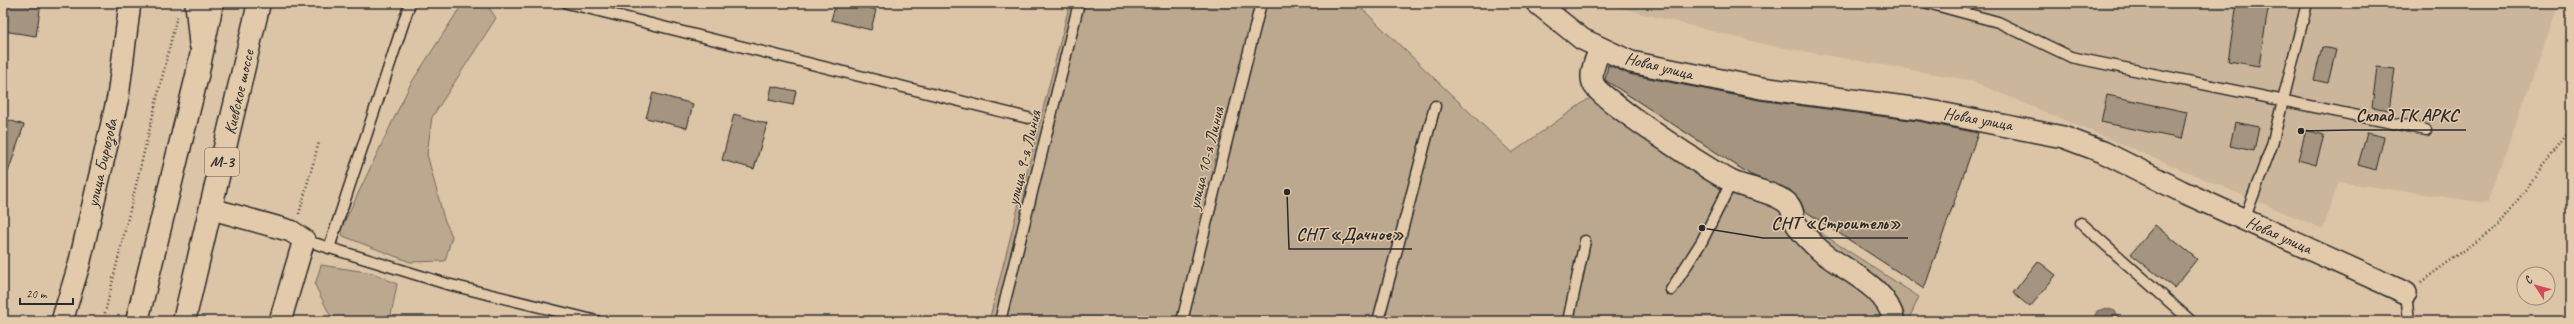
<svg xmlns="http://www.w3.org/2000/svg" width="2574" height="324" viewBox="0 0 2574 324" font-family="Caveat,sans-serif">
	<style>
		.built { fill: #cbb69b }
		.green { fill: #bba88f; stroke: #736a5d }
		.water { fill: #918272; stroke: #685f56 }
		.building { fill: #a49480; stroke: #2b2b2b }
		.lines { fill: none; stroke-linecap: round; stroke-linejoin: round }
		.service-casing { stroke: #2b2b2b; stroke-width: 13 }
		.minor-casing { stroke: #2b2b2b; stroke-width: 24 }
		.trunk-casing { stroke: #2b2b2b; stroke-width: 25 }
		.path { stroke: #2b2b2b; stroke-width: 2.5; stroke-dasharray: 1 3; stroke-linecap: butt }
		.service { stroke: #e3caab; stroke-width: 10 }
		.minor { stroke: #e3caab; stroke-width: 21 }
		.trunk { stroke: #e3caab; stroke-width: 22 }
		.labels { text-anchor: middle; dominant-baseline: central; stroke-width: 3; stroke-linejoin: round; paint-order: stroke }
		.shield { fill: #e3caab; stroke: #625b51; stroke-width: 1 }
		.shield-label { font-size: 16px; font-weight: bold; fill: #2b2b2b }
		.street-label { font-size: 17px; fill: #2b2b2b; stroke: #e3caab }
		.leader { fill: none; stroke: #2b2b2b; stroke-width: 1.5 }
		.callout-dot { fill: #2b2b2b; stroke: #e3caab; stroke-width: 1.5 }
		.callout-label { font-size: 18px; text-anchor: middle; font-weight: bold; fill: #2b2b2b; stroke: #e3caab; stroke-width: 3; stroke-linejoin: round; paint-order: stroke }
	</style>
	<rect width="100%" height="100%" fill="#dcc4a6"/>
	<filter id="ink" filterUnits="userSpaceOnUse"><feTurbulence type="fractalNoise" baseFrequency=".025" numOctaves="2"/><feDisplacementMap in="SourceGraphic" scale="8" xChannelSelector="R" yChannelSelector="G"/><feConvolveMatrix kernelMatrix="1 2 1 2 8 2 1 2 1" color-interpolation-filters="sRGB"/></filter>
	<g filter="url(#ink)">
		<path class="built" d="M1601,3H2560L2487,203L2339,182L2323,229L1969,80L1767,45Z"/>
		<g class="green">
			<path d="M463,3H486L496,18L432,117L427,154L444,219L452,236L445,261L410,262L343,236L341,229L410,85Z"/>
			<path d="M1070,3H1356L1512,153L1608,85L1707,159L1919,297L1908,321H989Z"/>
			<path d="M321,265L373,273L397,284L390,321H333L315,285Z"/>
		</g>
		<path class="water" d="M2106,308L2115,311L2120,321H2092L2097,311Z"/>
		<g class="building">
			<path d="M3,3H41L36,36L3,31Z"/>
			<path d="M836,3H851L876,10L871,30L831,20Z"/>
			<path d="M2237,3H2269L2259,66L2228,61Z"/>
			<path d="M2322,47L2336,50L2328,83L2314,80Z"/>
			<path d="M1608,65L1629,74L1759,100L1918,121L1978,133L1924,289L1805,211L1799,199L1790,190L1751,175L1605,80Z"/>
			<path d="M2377,67L2395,69L2389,110L2372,107Z"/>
			<path d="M772,86L796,91L793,105L769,100Z"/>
			<path d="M653,93L693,104L687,128L646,118Z"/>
			<path d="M2107,95L2187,112L2181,139L2101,122Z"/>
			<path d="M734,114L767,124L754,169L722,160Z"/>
			<path d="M3,118L24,125L5,181L3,180Z"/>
			<path d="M2235,122L2259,127L2254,151L2230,146Z"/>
			<path d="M2306,130L2324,135L2316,165L2298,160Z"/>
			<path d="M2367,133L2384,137L2376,170L2358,165Z"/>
			<path d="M2155,225L2197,259L2174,288L2131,254Z"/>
			<path d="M2038,261L2056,275L2030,307L2013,293Z"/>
		</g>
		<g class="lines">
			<defs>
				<g id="service">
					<path d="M567,3L1028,118"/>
					<path d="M1928,3L1998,22L2071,57L2426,130"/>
					<path d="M2244,220L2272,145L2307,3"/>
					<path d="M2081,223L2191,321"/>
					<path d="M304,240L447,284L597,321"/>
					<path d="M329,248L410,3"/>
					<path d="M1671,290L1702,241L1732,181"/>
					<path d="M2406,293L2409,321"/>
					<path d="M1000,321L1079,3"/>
					<path d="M1182,321L1261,3"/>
					<path d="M1378,321L1435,106"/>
					<path d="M1568,321L1585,241"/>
				</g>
				<g id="minor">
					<path d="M196,3L200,44"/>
					<path d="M1537,3L1582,39L1631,62L1761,88L1920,109L2063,137L2103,152L2181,191L2406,293"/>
					<path d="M1600,48C1597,58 1588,74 1594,85C1600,99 1717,176 1735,183C1751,189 1768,191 1783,200C1794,206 1792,217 1797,225C1803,235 1814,245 1822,252C1847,272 1887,287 1894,321"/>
					<path d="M212,209L291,231L304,240L280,321"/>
					<path d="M62,321L79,265L118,97L130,3"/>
				</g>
				<g id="trunk">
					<path d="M137,321L197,76L212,3"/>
					<path d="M184,321L259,3"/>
				</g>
			</defs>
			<use href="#service" class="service-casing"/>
			<use href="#minor" class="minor-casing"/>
			<use href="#trunk" class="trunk-casing"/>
			<g class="path">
				<path d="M299,214L319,142"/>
				<path d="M2421,282L2499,225L2571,129"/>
				<path d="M103,321L177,16"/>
			</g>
			<use href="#service" class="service"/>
			<use href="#minor" class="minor"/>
			<use href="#trunk" class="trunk"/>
		</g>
	</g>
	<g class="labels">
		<rect class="shield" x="205" y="148" width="34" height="28" rx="3"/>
		<g class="shield-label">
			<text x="222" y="162">М-3</text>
		</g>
		<g class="street-label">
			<text transform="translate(1659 66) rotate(14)">Новая улица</text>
			<text transform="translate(239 92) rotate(-77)">Киевское шоссе</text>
			<text transform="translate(1978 119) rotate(10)">Новая улица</text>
			<text transform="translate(1024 158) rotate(-76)">улица 9-я Линия</text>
			<text transform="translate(1206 158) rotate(-76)">улица 10-я Линия</text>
			<text transform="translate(102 163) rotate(-77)">улица Бирюзова</text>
			<text transform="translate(2279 235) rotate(24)">Новая улица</text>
		</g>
	</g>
	<path class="leader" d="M2301 131L2349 130H2466M1702 228L1763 238H1908M1287 192L1289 249H1412"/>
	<g class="callout-dot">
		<circle cx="2301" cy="131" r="4"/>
		<circle cx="1702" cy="228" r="4"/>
		<circle cx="1287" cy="192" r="4"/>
	</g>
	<g class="callout-label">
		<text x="2407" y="121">Склад ГК АРКС</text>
		<text x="1836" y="229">СНТ «Строитель»</text>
		<text x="1350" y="240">СНТ «Дачное»</text>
	</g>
	<rect width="2574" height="324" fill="none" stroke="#e3caab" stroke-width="16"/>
	<rect x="8" y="8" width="2558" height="308" fill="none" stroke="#2b2b2b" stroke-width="1.5" filter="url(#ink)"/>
	<g transform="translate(2536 286) rotate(306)"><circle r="19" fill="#e3caab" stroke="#998a78"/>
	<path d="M0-3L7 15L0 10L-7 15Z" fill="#d1495b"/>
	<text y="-6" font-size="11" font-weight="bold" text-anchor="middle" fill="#2b2b2b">С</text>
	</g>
	<path d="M20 298v6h53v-6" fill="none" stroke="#2b2b2b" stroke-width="2"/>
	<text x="26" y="298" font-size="12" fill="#2b2b2b" stroke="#e3caab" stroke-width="3" paint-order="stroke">20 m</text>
</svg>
